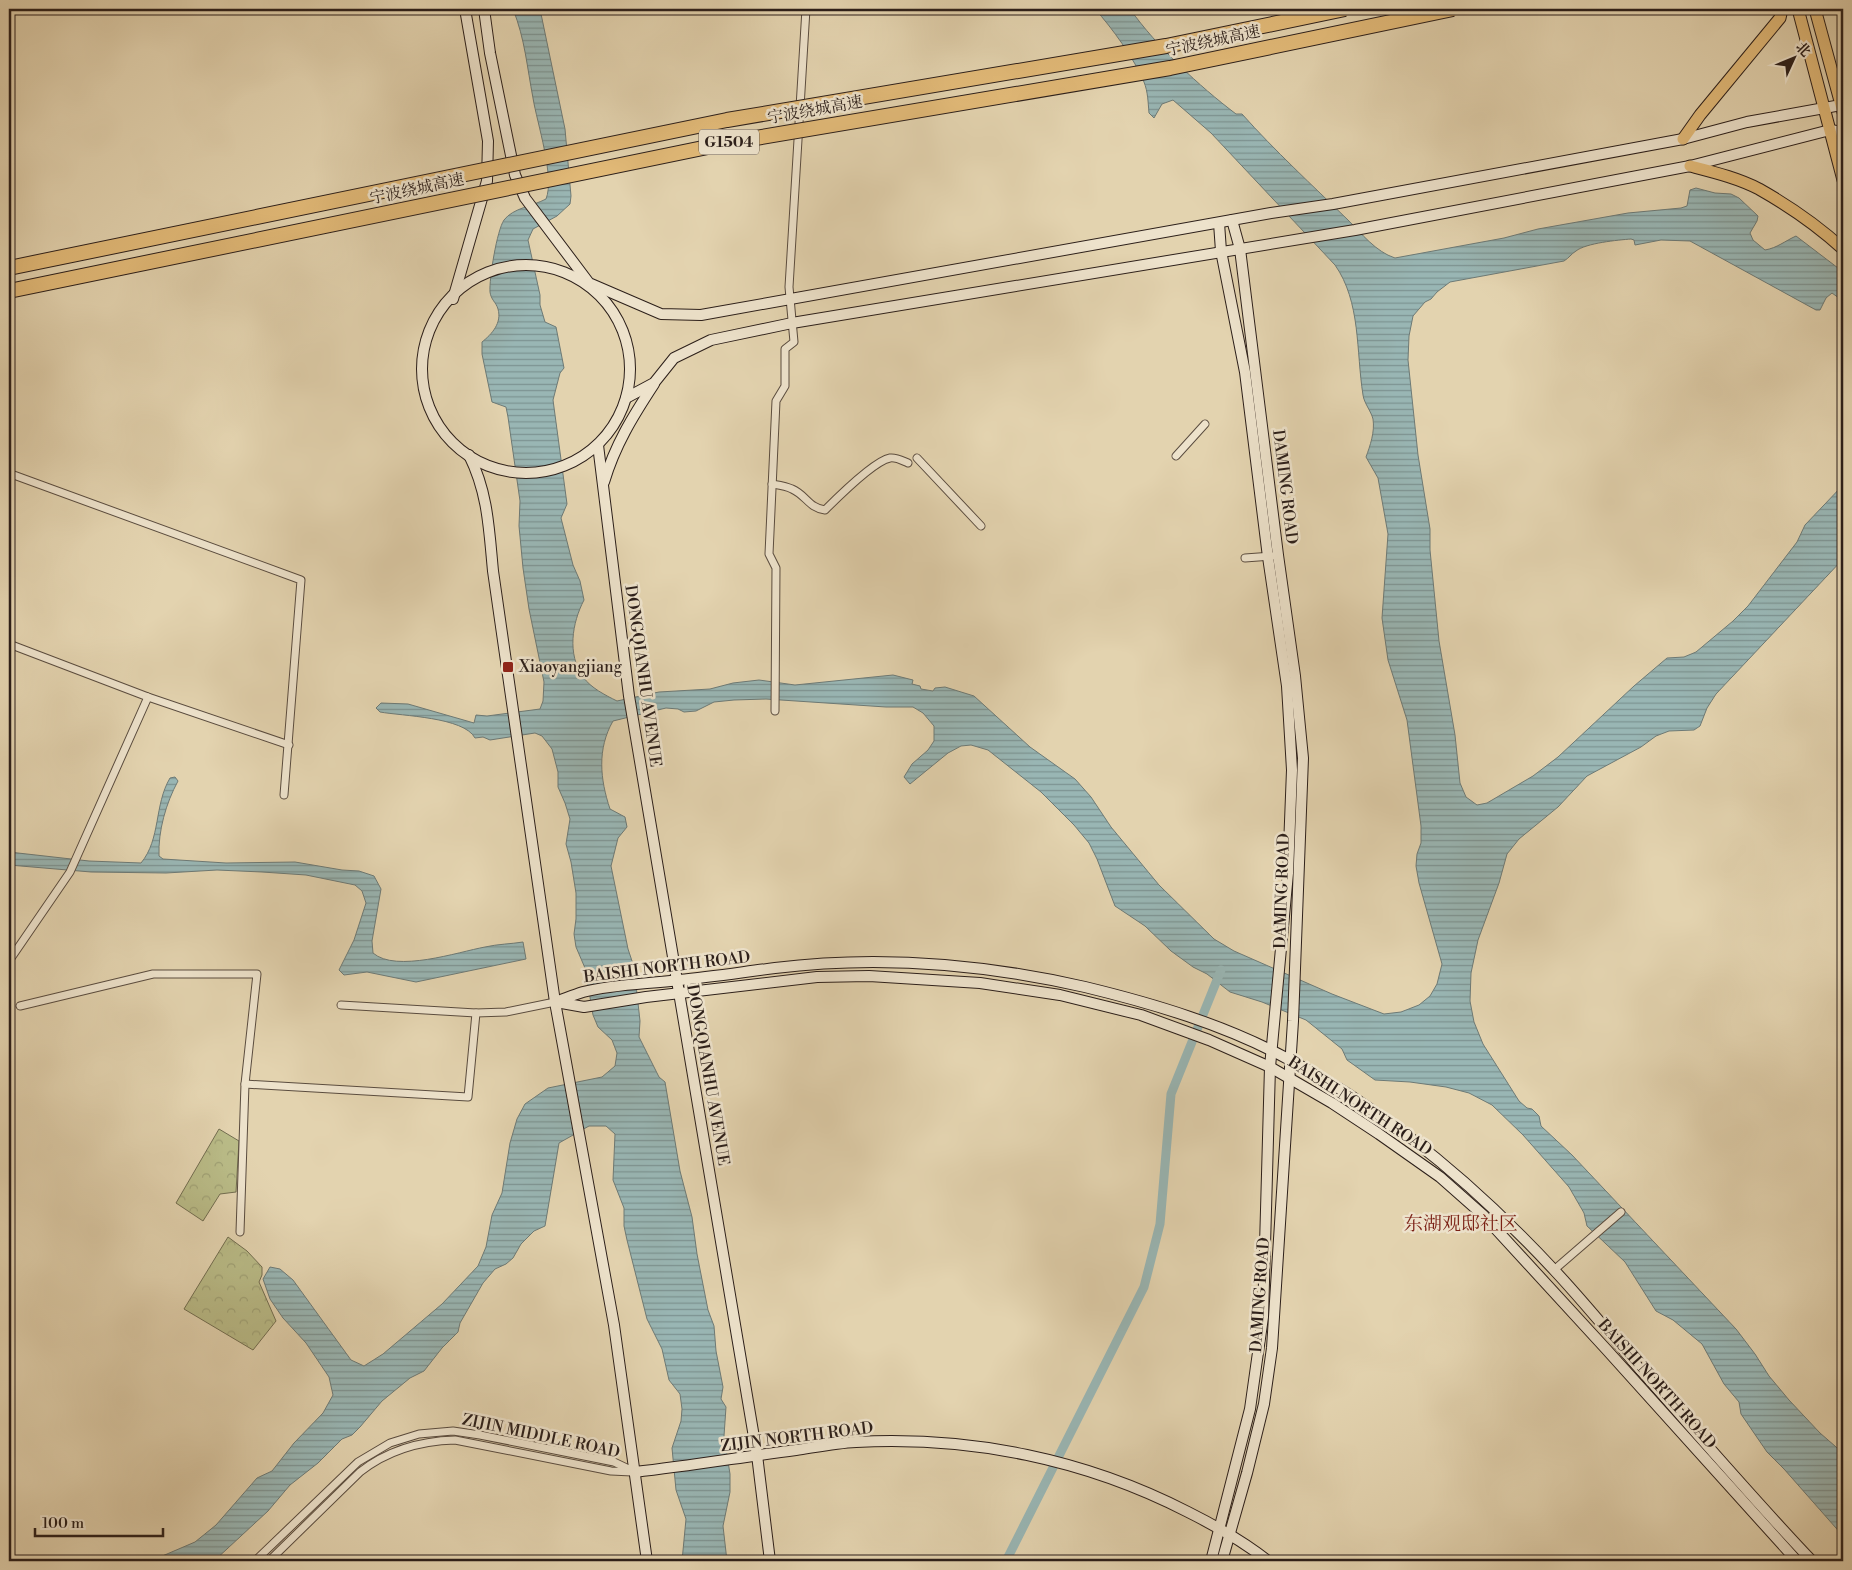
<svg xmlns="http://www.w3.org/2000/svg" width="1852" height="1570" viewBox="0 0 1852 1570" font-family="'Libre Bodoni','Noto Serif SC',serif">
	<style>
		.forest { fill: url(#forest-crowns); stroke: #726d50 }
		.water { fill: url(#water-rules); stroke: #6d7a76 }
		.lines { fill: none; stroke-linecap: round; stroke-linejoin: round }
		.canal { stroke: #99b6b4; stroke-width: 9 }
		.street-casing { stroke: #5a4c3f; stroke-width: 9 }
		.secondary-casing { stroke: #2c1f1a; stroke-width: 12 }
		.primary-casing { stroke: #2c1f1a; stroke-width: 13 }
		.street { stroke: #ede2cb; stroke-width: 7 }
		.secondary { stroke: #ede2cb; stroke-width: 10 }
		.primary { stroke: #e2ba78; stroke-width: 11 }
		.highway-bridge-casing { stroke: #2c1f1a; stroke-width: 16; stroke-linecap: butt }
		.highway-bridge { stroke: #e2ba78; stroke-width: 14 }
		.poi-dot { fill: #8f2418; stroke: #ede2cb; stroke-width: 2 }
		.labels { text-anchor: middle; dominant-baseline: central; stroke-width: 5; stroke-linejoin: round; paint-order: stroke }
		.shield { fill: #ede2cb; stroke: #665a4f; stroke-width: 1 }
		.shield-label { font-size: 15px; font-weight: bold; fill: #2c1f1a }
		.street-label { font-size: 16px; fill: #2c1f1a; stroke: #ede2cb }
		.poi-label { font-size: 16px; fill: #2c1f1a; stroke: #ede2cb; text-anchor: start }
		.quarter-label { font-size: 19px; fill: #7a1f14; stroke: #ede2cb }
	</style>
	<defs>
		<pattern id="forest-crowns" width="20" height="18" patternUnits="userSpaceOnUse" patternTransform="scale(1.25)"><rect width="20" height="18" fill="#b9bb87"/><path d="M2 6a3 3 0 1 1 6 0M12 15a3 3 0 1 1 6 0" fill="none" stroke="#9fa074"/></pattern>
		<pattern id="water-rules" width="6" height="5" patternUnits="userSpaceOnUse" patternTransform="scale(1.25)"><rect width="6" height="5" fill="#99b6b4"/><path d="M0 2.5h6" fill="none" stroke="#7d9392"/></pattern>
	</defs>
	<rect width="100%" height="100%" fill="#e3d3af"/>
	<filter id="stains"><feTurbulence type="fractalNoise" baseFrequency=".004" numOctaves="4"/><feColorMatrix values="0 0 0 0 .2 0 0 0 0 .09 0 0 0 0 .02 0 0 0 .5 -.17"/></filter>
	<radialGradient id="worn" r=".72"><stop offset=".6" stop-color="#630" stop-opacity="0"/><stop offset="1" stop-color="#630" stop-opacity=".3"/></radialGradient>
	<g class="forest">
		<path d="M219,1129L239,1141L236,1192L220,1194L203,1221L176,1203Z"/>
		<path d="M228,1237L247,1251L262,1267V1275L259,1282L276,1321L253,1350L184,1309Z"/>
	</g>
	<g class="water">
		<path d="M513,9H540L565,129L571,196L570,204L557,216L533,229L528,240L540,295V305L545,322L556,327L564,368L560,373L553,400L567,504L561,518L573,565L580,581L584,600C572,623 567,654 583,677C591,688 605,695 617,701L659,692L710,689L733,683L759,680L795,685L893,675L913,680L912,684L920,686L921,689L933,691L935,688L945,687L974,696L1030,747L1075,779L1091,797L1111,827L1159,885L1214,939L1234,951L1332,994L1384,1014L1401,1012L1419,1005L1430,996L1437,984L1442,964L1419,883L1416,866L1417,854L1421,843V826L1407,720L1388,660L1382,618L1388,534L1378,478L1366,457C1370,446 1375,432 1373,419C1371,411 1364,403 1363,395C1356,351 1361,302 1335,265L1211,133L1173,100L1162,104L1154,118L1149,113C1148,102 1148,92 1144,82C1134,58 1112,28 1095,9H1130C1157,47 1199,86 1236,114H1242C1275,151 1312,185 1348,220C1361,233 1376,252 1395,258L1504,238L1538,229L1628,213L1681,208L1687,206L1690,190L1696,188L1715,193L1731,194L1739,198L1758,216L1757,221L1750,233L1753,240L1765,250C1777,248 1785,241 1796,236L1838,268L1843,275V301L1832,293L1826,298L1820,310H1816L1690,241L1661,240L1635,245L1634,240L1631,239C1618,240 1586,243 1576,251C1571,254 1569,258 1564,261L1450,282L1437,292L1431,299L1425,302L1413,316L1409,336L1408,360L1418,455L1430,529V550L1439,641L1455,735L1460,783L1466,797L1477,805L1487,803L1533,776L1558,757L1634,686L1667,658L1684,657L1696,652L1733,621L1748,606L1797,542L1805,525L1843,485V559L1716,694L1707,708L1700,726L1694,730L1669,731L1656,736L1641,747L1587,776L1558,807L1519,839L1507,854L1499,883L1478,940L1471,973L1470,1001L1474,1022L1483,1044L1519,1101L1527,1108L1532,1109L1539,1116L1541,1126L1572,1155L1736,1329L1755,1354L1769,1376L1789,1400L1820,1433L1843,1453V1536L1784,1469L1767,1452L1741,1414L1739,1402L1724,1384L1702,1344L1673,1320L1656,1311L1625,1262L1587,1226L1584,1213L1569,1187L1523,1135L1492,1105L1469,1093L1446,1087L1410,1082L1375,1080L1347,1060L1342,1049L1306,1020L1262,1002L1230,992L1207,974L1193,967L1171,951L1145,926L1115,906L1097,859L1089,843L1074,825L1041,792L988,750L971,745L961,746L948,753L910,784L904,777L912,764L928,750L934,741V726L923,713L913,707H886L766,699L734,700L714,702L696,711L684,712L678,709L666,708L613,721C597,749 600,779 610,809L625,817L627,827L618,838L611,866L628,949L634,967L640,1021L639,1037L659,1077L665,1082L680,1171L692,1217L697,1254L708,1310L714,1326L716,1351L723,1387L721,1399L726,1407L724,1436L730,1474V1492L723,1526L727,1561H682L686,1519L676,1490L672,1448L681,1421L682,1409L680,1394L669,1380L662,1349L647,1319L627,1240L624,1226V1208L613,1180L615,1134L606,1126H589L559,1143L545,1226L534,1231L521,1244L513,1258L506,1264L495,1269L483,1283L460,1323L458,1332L442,1348L424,1371L410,1378L382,1401L360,1427L352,1435L342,1439L318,1463L290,1485L268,1511L214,1561H157L160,1557L195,1542L216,1525L257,1478L272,1471L294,1443L323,1413L333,1395L329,1377L306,1343L283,1318L270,1299L263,1279L270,1267L280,1269L293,1280L351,1360L364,1366L383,1354L442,1304L478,1266L486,1247L492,1215L502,1193L510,1143L517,1119L525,1104L548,1088L602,1077L615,1066L617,1053L612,1040L598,1027L593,1015L585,968L576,947L574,934L576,919V893L571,862L566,844L570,819L565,803L558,787V772L552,749L542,736L535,733L490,740L483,737L475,738C464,717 402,716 380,712L376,708L381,703L408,704L474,723L476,715L487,716L540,709L543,701L544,682L529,609L523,568L519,526L520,501L508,417L506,407L492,402L482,354V342C492,334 502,323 498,309C496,302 491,300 490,292C489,279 497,230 504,220C513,208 533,206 546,199C555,177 537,123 533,98C527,67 525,39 513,9Z"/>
		<path d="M175,777L178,781C166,803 158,831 159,856L163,859L226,863L295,862L342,870L359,871L374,876L381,889L372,941L373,953C396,973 458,952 485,947C498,944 511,944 523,942L526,959L416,982L367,972L344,975L339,970L354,940L366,903L362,891L355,885L306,875L262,872L217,870L166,873L91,872L9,865V852L89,861L141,863C161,839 154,805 170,778Z"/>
	</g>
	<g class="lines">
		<path class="canal" d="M1006,1561L1144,1287L1160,1224L1171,1094L1221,970"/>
		<defs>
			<g id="street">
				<path d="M1176,456L1205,424"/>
				<path d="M917,458L981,526"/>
				<path d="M9,480L11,474L301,580L284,795"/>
				<path d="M772,484C778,485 786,486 792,489C806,495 809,508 825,510C838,497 874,461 890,458C896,457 903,461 908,463"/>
				<path d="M1245,558L1272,556"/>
				<path d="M9,644L148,697L289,745"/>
				<path d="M775,711L776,568L769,554L776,401L785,386V349L794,342L789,287L806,9"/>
				<path d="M9,961L70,872L148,697"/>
				<path d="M341,1005L476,1013L506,1012L555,1002"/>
				<path d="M20,1006L153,974H257L245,1084L240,1232"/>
				<path d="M245,1084L468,1097L476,1013"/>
				<path d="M1554,1270L1621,1212"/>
				<path d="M255,1561L358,1462L390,1443L419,1434L453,1431L480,1435L614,1462L635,1472"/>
				<path d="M269,1561L360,1472C388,1450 419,1441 455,1440L611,1471L632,1472"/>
			</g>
			<g id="secondary">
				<path d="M484,9L490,53L515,175L525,198L589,283L661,314L701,315L1271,213L1333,204L1683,139L1747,122L1841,105"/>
				<circle cx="526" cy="369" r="104"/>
				<path d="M453,299L487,181L488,141L465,9"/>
				<path d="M626,398L654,383L674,358L711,340L792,323L1355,230L1690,166L1830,130L1843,132"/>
				<path d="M598,445L629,696L757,1455L770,1561"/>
				<path d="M469,455C488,493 489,529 493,571L555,1002L614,1325L647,1561"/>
				<path d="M604,482C615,445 633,416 654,384"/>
				<path d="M555,1002C564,999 573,995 583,992C614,984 647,984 679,980C711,977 743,972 775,968C878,955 984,964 1085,987C1155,1004 1225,1025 1288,1059C1389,1112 1478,1188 1555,1271C1584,1302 1611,1335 1638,1367C1696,1432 1752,1498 1812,1561"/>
				<path d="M556,1002L584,1007L646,997L817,977L869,976L980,983L1060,995L1141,1015L1209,1040L1270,1067L1332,1103L1379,1134L1440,1177L1483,1215L1606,1349L1797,1561"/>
				<path d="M635,1472C689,1466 742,1457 796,1450C816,1447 836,1443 856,1442C971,1436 1085,1459 1188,1512C1216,1526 1243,1541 1268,1561"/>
				<path d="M1211,1561L1250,1409L1263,1317L1270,1067L1288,873L1292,770L1287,686L1268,557L1245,372L1221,251L1219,223"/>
				<path d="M1222,1561L1247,1473L1264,1404L1272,1348L1293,1021L1303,758L1295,676L1278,555L1240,249L1232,220"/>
			</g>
			<g id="primary">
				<path d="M1798,9L1843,180"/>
				<path d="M1815,9L1843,112"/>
				<path d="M1683,139L1700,115L1780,18L1782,9"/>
				<path d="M1690,166C1713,172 1738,178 1759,189C1789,206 1818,226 1843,249"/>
			</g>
		</defs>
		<use href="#street" class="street-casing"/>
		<use href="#secondary" class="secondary-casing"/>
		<use href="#primary" class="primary-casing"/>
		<use href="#street" class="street"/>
		<use href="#secondary" class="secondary"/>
		<use href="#primary" class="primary"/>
		<defs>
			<g id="highway-bridge">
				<path d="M9,268L727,120L1166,46L1345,9"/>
				<path d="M9,291L732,142L1170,68L1453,9"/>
			</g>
		</defs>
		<use href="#highway-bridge" class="highway-bridge-casing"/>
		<use href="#highway-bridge" class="highway-bridge"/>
	</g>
	<rect class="poi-dot" x="502" y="661" width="12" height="12" rx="2.5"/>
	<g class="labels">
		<rect class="shield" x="699" y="129.5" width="60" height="25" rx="4"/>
		<g class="shield-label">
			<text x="729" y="142">G1504</text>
		</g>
		<g class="street-label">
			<text transform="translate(1213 41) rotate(-12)">宁波绕城高速</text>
			<text transform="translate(815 110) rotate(-10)">宁波绕城高速</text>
			<text transform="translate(417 189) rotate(-12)">宁波绕城高速</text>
			<text transform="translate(1285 487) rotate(83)">DAMING ROAD</text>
			<text transform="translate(643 676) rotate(82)">DONGQIANHU AVENUE</text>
			<text transform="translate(1282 891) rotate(-88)">DAMING ROAD</text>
			<text transform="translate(667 967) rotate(-7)">BAISHI NORTH ROAD</text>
			<text transform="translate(708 1075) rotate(80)">DONGQIANHU AVENUE</text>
			<text transform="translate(1360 1106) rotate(33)">BAISHI NORTH ROAD</text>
			<text transform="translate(1260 1295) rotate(-86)">DAMING ROAD</text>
			<text transform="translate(1657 1384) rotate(48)">BAISHI NORTH ROAD</text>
			<text transform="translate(541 1436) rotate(12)">ZIJIN MIDDLE ROAD</text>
			<text transform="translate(797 1437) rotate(-7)">ZIJIN NORTH ROAD</text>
		</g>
		<g class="poi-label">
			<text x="519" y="667">Xiaoyangjiang</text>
		</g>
		<g class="quarter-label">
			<text x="1461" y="1224">东湖观邸社区</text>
		</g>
	</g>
	<rect width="1852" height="1570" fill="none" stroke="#e3d3af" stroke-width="30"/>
	<rect x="10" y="10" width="1832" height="1550" fill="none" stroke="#2c1f1a" stroke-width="2.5"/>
	<rect x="15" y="15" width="1822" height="1540" fill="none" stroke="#2c1f1a"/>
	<g transform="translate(1794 58) rotate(46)" stroke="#ede2cb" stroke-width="4" paint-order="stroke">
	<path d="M0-4L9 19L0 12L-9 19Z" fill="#2c1f1a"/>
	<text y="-8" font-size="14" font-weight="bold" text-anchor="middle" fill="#2c1f1a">北</text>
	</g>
	<path d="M35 1528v8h128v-8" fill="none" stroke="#2c1f1a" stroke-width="2.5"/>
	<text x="42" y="1528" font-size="15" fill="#2c1f1a" stroke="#ede2cb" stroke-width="4" paint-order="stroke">100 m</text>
	<rect width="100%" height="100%" filter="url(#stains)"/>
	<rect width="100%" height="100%" fill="url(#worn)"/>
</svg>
